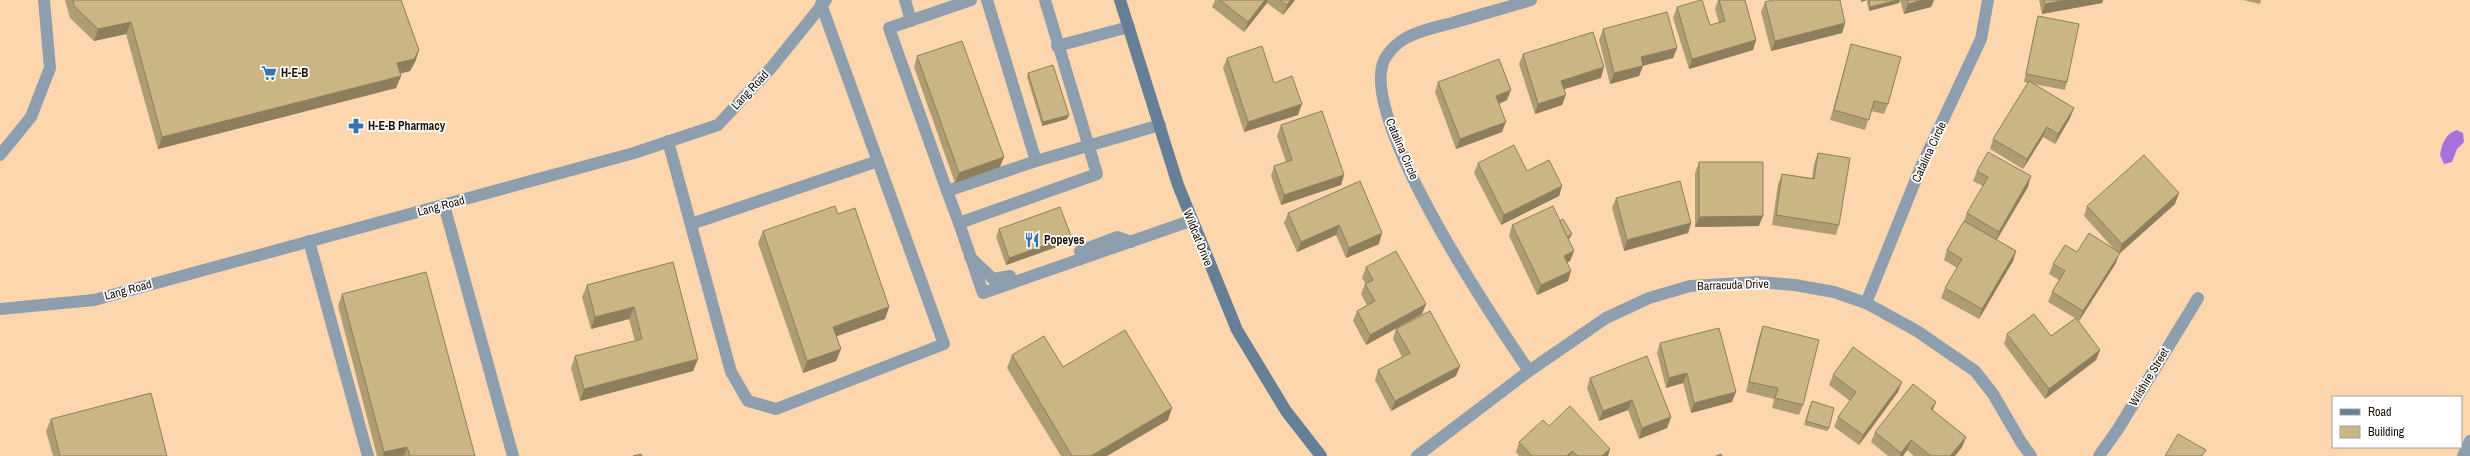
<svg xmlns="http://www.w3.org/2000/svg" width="2470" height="456" viewBox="0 0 2470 456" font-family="'Archivo Narrow',sans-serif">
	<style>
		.water { fill: #a870db }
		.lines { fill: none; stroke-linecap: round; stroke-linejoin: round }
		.lane { stroke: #8d9eae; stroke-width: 12 }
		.street { stroke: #8d9eae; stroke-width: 12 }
		.secondary { stroke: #657f96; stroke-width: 12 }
		.wall { fill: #ae9c72 }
		.shaded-wall { fill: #8d7f5d }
		.building { fill: #cab585; stroke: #8d7f5d }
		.labels { text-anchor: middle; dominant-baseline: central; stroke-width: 3.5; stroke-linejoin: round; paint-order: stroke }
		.poi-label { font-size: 12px; font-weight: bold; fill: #1b0e02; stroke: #fff; text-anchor: start }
		.street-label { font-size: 12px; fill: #1b0e02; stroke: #fff }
	</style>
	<rect width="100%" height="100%" fill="#fdd6ae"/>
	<path class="water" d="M2457,130L2463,133L2464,142L2457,149L2452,162L2444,164L2440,155C2442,144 2445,134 2457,130Z"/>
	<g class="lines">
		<g class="lane">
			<path d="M905,0L911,21"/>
			<path d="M987,0L1036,161L1160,125"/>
			<path d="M1045,0L1097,174L959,223L983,293L1190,221"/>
			<path d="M1057,46L1129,27"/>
			<path d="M668,141L731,372L748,401L776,409L944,344L821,4"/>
			<path d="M0,155L31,117L50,68L44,0"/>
			<path d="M947,191L889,28L971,0"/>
			<path d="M444,205L513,456"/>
			<path d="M959,223L947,191L1036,161"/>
			<path d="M691,224L878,161"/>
			<path d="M309,241L368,456"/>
			<path d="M1080,251L1117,237L1131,242"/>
			<path d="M970,257L993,279L1010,276"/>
		</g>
		<g class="street">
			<path d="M1866,303L1920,169L1981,39L1988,0"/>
			<path d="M0,309L94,300L634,153L718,125L771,68L826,0"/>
			<path d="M1529,371C1497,324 1346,102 1388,54C1392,48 1400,41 1406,38C1420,30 1437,27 1452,23C1479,15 1505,8 1531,0"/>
			<path d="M1417,456L1529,371L1606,318L1649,298L1690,286L1758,282L1795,285L1834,292L1866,303L1917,331L1975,371L1993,394L2021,442L2031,456"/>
			<path d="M2099,456L2118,429L2198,298"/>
			<path d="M2463,456L2470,441"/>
		</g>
		<path class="secondary" d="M1120,0L1178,185L1237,330L1286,411L1321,456"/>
	</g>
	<g class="wall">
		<path d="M65,0H401L419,50L415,62L410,71L400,74L401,76L396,88L158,149L126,34L94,41L70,18Z"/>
		<path d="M1215,0H1295L1283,15L1267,3L1244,32L1212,7Z"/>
		<path d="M1718,0H1745L1756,40L1753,50L1689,69L1673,18L1677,7L1710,25L1719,23L1715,9Z"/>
		<path d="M1861,0H1900L1899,3L1869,11L1867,2V0L1861,2Z"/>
		<path d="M1900,0H1934L1931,7L1904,14Z"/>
		<path d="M2039,0H2103L2102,3L2042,14Z"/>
		<path d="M2243,0H2261L2260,4Z"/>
		<path d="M1765,2L1845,23L1842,33L1771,51L1761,12Z"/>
		<path d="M2038,16L2067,82L2065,90L2034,84L2074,108L2070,118L2055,144L2043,137L2023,169L1990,149L1993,139L2028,83L2024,82L2036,23Z"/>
		<path d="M1603,29L1677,48L1673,58L1643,66L1639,76L1610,84L1599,40Z"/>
		<path d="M1851,44L1888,104L1884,114L1871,111L1865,130L1830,120L1848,55Z"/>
		<path d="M1523,54L1601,78L1564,89L1562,105L1535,114L1519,64Z"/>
		<path d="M917,56L1000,167L955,183L914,67Z"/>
		<path d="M1227,58L1274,83L1298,115L1244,132L1223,68Z"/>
		<path d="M1028,73L1067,119L1042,126L1027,77Z"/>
		<path d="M1438,82L1507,100L1499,104L1502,132L1456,149L1435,92Z"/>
		<path d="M1281,125L1344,175L1341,185L1281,205L1271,176L1274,166L1286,162L1277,136Z"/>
		<path d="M1818,153L1839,225L1836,235L1772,225L1778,184L1782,174L1812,178L1814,164Z"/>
		<path d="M1699,162L1759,226L1695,227V173Z"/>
		<path d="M1478,163L1562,186L1559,196L1501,225L1474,173Z"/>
		<path d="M1977,171L2028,187L1997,240L2016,251L2013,261L1979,319L1941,298L1945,288L1957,268L1944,260L1947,250L1964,221L1967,213L1983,186L1973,181Z"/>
		<path d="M1360,181L1379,244L1346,258L1336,235L1297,252L1284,223L1288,213Z"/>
		<path d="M1616,198L1691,223L1688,233L1624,251L1612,208Z"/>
		<path d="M2175,204L2119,254L2116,263L2079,321L2078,320L2100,350L2096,360L2045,399L2004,344L2007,334L2051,336L2075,318L2048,302L2052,292L2059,280L2049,274L2053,264L2077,252L2114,249L2084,216L2087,206Z"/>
		<path d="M838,214L889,307L885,319L836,336L841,349L836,361L803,373L758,243L763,231Z"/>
		<path d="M1560,221L1572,234L1570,238L1568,239L1574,251L1570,261L1567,262L1568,281L1537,295L1509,236L1512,225Z"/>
		<path d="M999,229L1071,236L1068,243L1006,265L996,237Z"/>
		<path d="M673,262L698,359L693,371L580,401L571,368L575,356L635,341L629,319L591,329L582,297L587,285Z"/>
		<path d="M1366,267L1426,304L1422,314L1366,345L1353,321L1357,311L1367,305L1361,294L1365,284H1366L1362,278Z"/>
		<path d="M342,294L475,456H377L338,306Z"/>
		<path d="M1763,326L1803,405L1799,415L1772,408L1774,399L1746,392L1759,337Z"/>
		<path d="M1396,329L1456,376L1391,411L1375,380L1378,370L1402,357L1393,339Z"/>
		<path d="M1660,343L1732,402L1691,413L1683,383L1666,388L1657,353Z"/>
		<path d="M1012,355L1063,367L1168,420L1107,456H1061L1007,368Z"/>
		<path d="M1833,375L1898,392L1859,445L1834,427L1838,417L1850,401L1829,385Z"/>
		<path d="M1590,378L1671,417L1667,428L1639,439L1628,410L1599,421L1587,388Z"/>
		<path d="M1810,405L1829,428L1827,431L1804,425Z"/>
		<path d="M1933,410L1966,437L1962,447L1955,456H1914L1907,450L1903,456H1888L1871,442L1875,432Z"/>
		<path d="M51,419L167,456H53L46,431Z"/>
		<path d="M1549,426L1610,449L1608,456H1519L1516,452L1519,442Z"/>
	</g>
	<g class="shaded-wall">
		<path d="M1265,0H1268L1267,3L1244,32L1248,22Z"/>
		<path d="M1291,0H1295L1283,15L1287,5Z"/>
		<path d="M1862,0H1867L1861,2Z"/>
		<path d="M1898,0H1900L1899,3L1869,11L1870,7Z"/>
		<path d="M1923,0H1934L1931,7L1904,14L1908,4Z"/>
		<path d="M2067,0H2103L2102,3L2042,14L2045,4Z"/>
		<path d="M131,22L126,34L94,41L98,29Z"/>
		<path d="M1845,23L1842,33L1771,51L1775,41Z"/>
		<path d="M1756,40L1753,50L1689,69L1692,59Z"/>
		<path d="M1677,48L1673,58L1637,67L1641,57Z"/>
		<path d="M419,50L415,62L410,71L392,75L397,63Z"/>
		<path d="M1643,66L1639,76L1610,84L1614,73Z"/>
		<path d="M1604,67L1601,78L1558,91L1561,81Z"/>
		<path d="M401,76L396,88L158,149L162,137Z"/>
		<path d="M1511,90L1507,100L1492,106L1496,96Z"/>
		<path d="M1566,95L1562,105L1535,114L1538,104Z"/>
		<path d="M1302,104L1298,115L1244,132L1248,122Z"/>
		<path d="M2074,108L2070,118L2055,144L2058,134Z"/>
		<path d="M1069,115L1067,119L1042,126L1043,122Z"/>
		<path d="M1506,122L1502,132L1456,149L1460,139Z"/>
		<path d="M2047,127L2043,137L2023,169L2027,159Z"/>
		<path d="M1004,157L1000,167L955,183L959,173Z"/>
		<path d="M1344,175L1341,185L1281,205L1284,195Z"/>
		<path d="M2031,176L2028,187L1995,242L1999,232Z"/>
		<path d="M1562,186L1559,196L1501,225L1504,215Z"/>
		<path d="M2179,193L2175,204L2119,254L2116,263L2079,321L2083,311L2119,253L2122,244Z"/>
		<path d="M1763,216L1759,226L1695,227L1699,217Z"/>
		<path d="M1691,223L1688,233L1624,251L1627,240Z"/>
		<path d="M1339,225L1336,235L1297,252L1301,242Z"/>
		<path d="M1382,233L1379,244L1346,258L1349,248Z"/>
		<path d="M1572,234L1570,238L1563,242L1565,238Z"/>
		<path d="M1071,236L1068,243L1006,265L1009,258Z"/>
		<path d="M1574,251L1570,261L1560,266L1564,256Z"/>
		<path d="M2016,251L2013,261L1979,319L1982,309Z"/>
		<path d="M1571,271L1568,281L1537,295L1541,285Z"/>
		<path d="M1426,304L1422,314L1366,345L1370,335Z"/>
		<path d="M634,307L629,319L591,329L595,317Z"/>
		<path d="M889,307L885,319L829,339L833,327Z"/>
		<path d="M841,349L836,361L803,373L807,361Z"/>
		<path d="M2100,350L2096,360L2045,399L2049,389Z"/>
		<path d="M698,359L693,371L580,401L584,389Z"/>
		<path d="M1460,366L1456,376L1391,411L1395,401Z"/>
		<path d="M1687,373L1683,383L1666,388L1669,378Z"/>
		<path d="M1902,382L1898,392L1859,445L1863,435Z"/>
		<path d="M1736,392L1732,402L1691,413L1694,403Z"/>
		<path d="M1632,400L1628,410L1599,421L1603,411Z"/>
		<path d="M1936,402L1932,412L1931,409Z"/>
		<path d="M1172,408L1168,420L1107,456H1091Z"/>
		<path d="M1671,417L1667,428L1639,439L1642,428Z"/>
		<path d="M1966,437L1962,447L1955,456H1950Z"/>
		<path d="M1911,440L1907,450L1903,456H1900L1901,453Z"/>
		<path d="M407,447L404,456H383L384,452Z"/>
		<path d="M1610,449L1608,456H1602Z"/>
		<path d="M1572,451L1570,456H1567Z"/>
	</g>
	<g class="building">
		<path d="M73,0H401L419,50L414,59L397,63L401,76L162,137L131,22L98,29L74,6Z"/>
		<path d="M1220,0H1265L1248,22Z"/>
		<path d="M1280,0H1291L1287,5Z"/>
		<path d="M1701,0H1702L1710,25L1725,21L1719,0H1745L1756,40L1692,59L1677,7Z"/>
		<path d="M1773,0H1840L1845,23L1775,41L1765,2Z"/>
		<path d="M1869,0H1898L1870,7Z"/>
		<path d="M1907,0H1923L1908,4Z"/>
		<path d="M2044,0H2067L2045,4Z"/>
		<path d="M1667,12L1677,48L1641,57L1643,66L1614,73L1603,29Z"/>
		<path d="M2038,16L2079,24L2067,82L2026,74Z"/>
		<path d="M1593,32L1604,67L1561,81L1566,95L1538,104L1523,54Z"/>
		<path d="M962,41L1004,157L959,173L917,56Z"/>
		<path d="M1851,44L1901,57L1888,104L1874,101L1869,120L1834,110Z"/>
		<path d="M1262,46L1274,83L1292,76L1302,104L1248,122L1227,58Z"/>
		<path d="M1499,59L1511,90L1496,96L1506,122L1460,139L1438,82Z"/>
		<path d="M1053,65L1069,115L1043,122L1028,73Z"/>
		<path d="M2029,81L2074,108L2058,134L2047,127L2027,159L1993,139Z"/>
		<path d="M1322,111L1344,175L1284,195L1274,166L1292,160L1281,125Z"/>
		<path d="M1514,145L1527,171L1549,160L1562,186L1504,215L1478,163Z"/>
		<path d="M1988,152L2031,176L1999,232L1967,213L1988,177L1977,171Z"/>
		<path d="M1818,153L1850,158L1839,225L1776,215L1782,174L1814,179Z"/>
		<path d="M2144,155L2179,193L2122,244L2087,206Z"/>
		<path d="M1699,162H1763V216L1699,217Z"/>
		<path d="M1360,181L1382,233L1349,248L1339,225L1301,242L1288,213Z"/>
		<path d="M1680,181L1691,223L1627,240L1616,198Z"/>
		<path d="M835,206L838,214L855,208L889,307L833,327L841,349L807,361L763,231Z"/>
		<path d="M1553,206L1574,251L1564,256L1571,271L1541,285L1512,225Z"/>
		<path d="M1060,207L1071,236L1009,258L999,229Z"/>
		<path d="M1563,219L1572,234L1567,237L1560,221Z"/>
		<path d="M1964,221L2016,251L1982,309L1945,288L1962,259L1947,250Z"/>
		<path d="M2089,233L2120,253L2083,311L2052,292L2065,271L2053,264L2065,245L2077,252Z"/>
		<path d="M1396,251L1426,304L1370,335L1357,311L1375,301L1365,284L1373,280L1366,267Z"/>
		<path d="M673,262L698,359L584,389L575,356L642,339L634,307L595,317L587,285Z"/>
		<path d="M426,272L475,456H410L407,447L384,452L342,294Z"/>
		<path d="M1430,311L1460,366L1395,401L1378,370L1410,353L1396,329Z"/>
		<path d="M2034,314L2051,336L2076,318L2100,350L2049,389L2007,334Z"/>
		<path d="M1763,326L1819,340L1803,405L1775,398L1778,388L1749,382Z"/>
		<path d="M1719,328L1736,392L1694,403L1687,373L1669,378L1660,343Z"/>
		<path d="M1125,330L1172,408L1091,456H1072L1012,355L1044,336L1063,367Z"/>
		<path d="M1853,347L1902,382L1863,435L1838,417L1856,392L1833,375Z"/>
		<path d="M1647,356L1671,417L1642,428L1632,400L1603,411L1590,378Z"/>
		<path d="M1913,384L1936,402L1931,409L1966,437L1950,456H1931L1911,440L1901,453L1875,432Z"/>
		<path d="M151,393L167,456H60L51,419Z"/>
		<path d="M1812,401L1834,408L1829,428L1806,421Z"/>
		<path d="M1570,406L1610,449L1602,456H1578L1572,451L1567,456H1532L1519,442L1543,420L1549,426Z"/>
		<path d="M2178,434L2206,450L2202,456H2165Z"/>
		<path d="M641,454L642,456H633Z"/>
		<path d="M1721,454L1722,456H1716Z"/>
	</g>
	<defs>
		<symbol id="supermarket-bare" viewBox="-9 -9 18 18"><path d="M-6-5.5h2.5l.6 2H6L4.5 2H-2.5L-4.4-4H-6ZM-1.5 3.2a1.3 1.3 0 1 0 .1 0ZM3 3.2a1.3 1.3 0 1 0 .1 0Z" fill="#3576ad" stroke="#fff" stroke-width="2.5" paint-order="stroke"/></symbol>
		<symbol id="pharmacy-bare" viewBox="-9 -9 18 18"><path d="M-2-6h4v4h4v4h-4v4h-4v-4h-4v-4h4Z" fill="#3576ad" stroke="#fff" stroke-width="2.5" paint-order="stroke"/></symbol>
		<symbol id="restaurant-bare" viewBox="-9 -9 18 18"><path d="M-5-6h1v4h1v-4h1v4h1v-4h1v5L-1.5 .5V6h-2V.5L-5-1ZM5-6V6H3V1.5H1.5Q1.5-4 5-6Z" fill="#3576ad" stroke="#fff" stroke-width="2.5" paint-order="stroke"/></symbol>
	</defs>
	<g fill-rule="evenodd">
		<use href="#supermarket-bare" x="258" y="62" width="22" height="22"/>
		<use href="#pharmacy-bare" x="345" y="115" width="22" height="22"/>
		<use href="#restaurant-bare" x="1021" y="229" width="22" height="22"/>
	</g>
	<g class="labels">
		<g class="poi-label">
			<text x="281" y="73">H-E-B</text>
			<text x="368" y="126">H-E-B Pharmacy</text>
			<text x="1044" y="240">Popeyes</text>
		</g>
		<g class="street-label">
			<text transform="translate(750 90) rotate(-47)">Lang Road</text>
			<text transform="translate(1402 149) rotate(67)">Catalina Circle</text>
			<text transform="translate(1929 152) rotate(-65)">Catalina Circle</text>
			<text transform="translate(441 206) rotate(-15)">Lang Road</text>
			<text transform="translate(1198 238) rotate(68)">Wildcat Drive</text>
			<text transform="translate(1733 285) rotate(-2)">Barracuda Drive</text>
			<text transform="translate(128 290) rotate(-15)">Lang Road</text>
			<text transform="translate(2149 377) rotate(-59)">Wilshire Street</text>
		</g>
	</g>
	<rect x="2332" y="396" width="130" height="52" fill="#ffffff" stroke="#a49f9a"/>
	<rect x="2340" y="409" width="20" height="6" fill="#657f96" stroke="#a49f9a"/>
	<text x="2368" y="416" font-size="12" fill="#1b0e02">Road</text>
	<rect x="2340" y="426" width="20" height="12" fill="#cab585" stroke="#a49f9a"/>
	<text x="2368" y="436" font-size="12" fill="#1b0e02">Building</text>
</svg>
